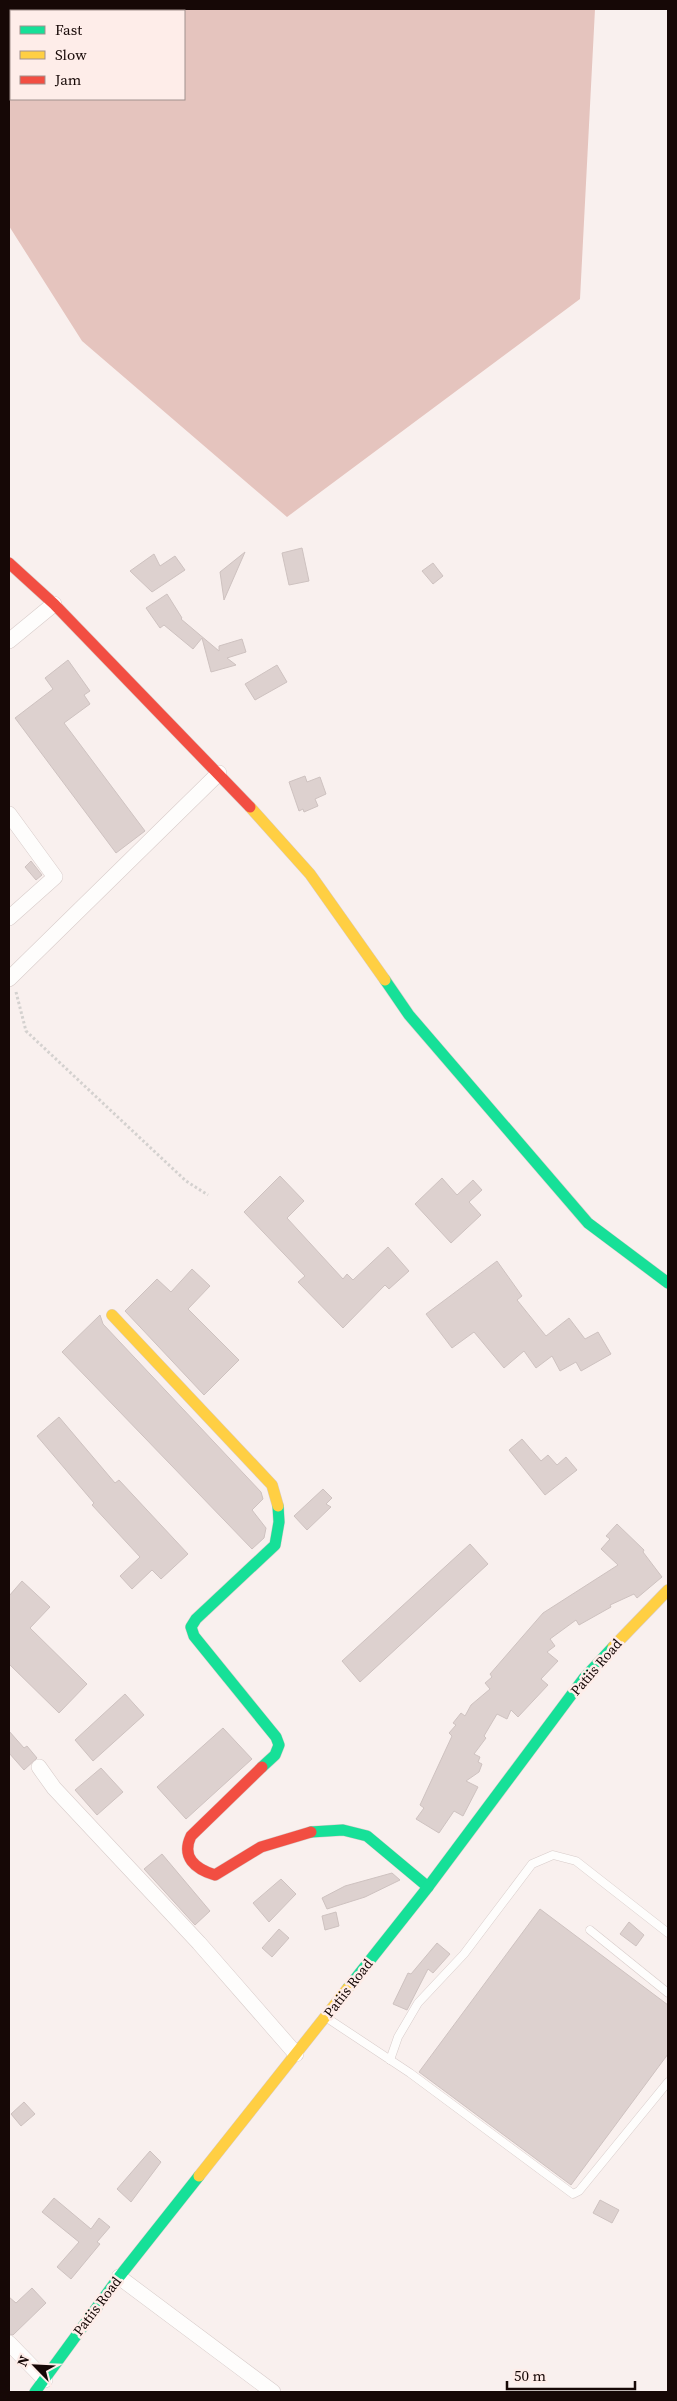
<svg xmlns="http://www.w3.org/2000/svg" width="677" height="2401" viewBox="0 0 677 2401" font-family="'Source Serif 4',serif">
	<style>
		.forest { fill: #e5c4be; fill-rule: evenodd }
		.building { fill: #ddd1cf; stroke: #cec2c0 }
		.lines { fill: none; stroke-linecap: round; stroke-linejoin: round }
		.lane-casing { stroke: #d8ccca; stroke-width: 9 }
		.street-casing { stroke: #d8ccca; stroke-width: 16 }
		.fast-casing { stroke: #d8ccca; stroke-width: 12 }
		.slow-casing { stroke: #d8ccca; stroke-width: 12 }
		.jam-casing { stroke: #d8ccca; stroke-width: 12 }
		.path { stroke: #d4d1cf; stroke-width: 3; stroke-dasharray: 2.5 2.5; stroke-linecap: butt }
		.lane { stroke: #fefdfc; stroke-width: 8 }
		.street { stroke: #fefdfc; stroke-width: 15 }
		.fast { stroke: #16e098; stroke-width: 11 }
		.slow { stroke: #ffcf43; stroke-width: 11 }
		.jam { stroke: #f24e42; stroke-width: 11 }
		.labels { text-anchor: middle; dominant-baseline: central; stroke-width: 5; stroke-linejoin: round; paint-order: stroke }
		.street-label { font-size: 14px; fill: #160806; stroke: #feede9 }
	</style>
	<rect width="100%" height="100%" fill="#f9f0ee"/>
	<path class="forest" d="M9,9H595L580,299L287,517L82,341L9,226ZM11,11H184V99H11Z"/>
	<g class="building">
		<path d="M302,548L309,581L289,585L282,553Z"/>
		<path d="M245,552L224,600L220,572Z"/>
		<path d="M154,554L160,566L175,556L185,570L152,592L130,571Z"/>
		<path d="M433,563L443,576L433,584L422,571Z"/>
		<path d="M167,594L182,618L181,619L219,651V646L242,639L246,652L227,658L236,665L211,672L202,638L193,649L164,625L160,628L146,608Z"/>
		<path d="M68,660L90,691L84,695L90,704L64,723L145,831L116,853L15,718L53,689L45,678Z"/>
		<path d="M277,665L287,682L255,700L245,684Z"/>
		<path d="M305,776L307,782L320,777L326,794L315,799L318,806L304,812L303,809L299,811L289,782Z"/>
		<path d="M31,861L42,875L36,880L25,867Z"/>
		<path d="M280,1176L304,1201L287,1218L343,1279L347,1274L353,1280L388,1247L409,1271L389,1289L385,1285L343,1328L298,1282L305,1276L244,1212Z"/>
		<path d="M442,1178L457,1195L473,1180L482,1190L469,1202L481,1215L451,1243L415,1204Z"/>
		<path d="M497,1261L522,1296L517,1300L546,1336L569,1318L585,1339L598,1332L611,1354L581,1371L576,1362L560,1371L552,1356L536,1368L524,1351L504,1368L474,1332L452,1348L426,1314Z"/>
		<path d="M192,1269L210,1286L188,1309L239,1360L204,1395L125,1311L157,1279L171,1292Z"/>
		<path d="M100,1315L103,1324L261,1492L263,1499L252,1510L266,1528L264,1538L252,1549L62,1352Z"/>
		<path d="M59,1417L115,1483L119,1480L188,1554L161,1579L152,1570L132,1589L120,1576L140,1557L92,1505L94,1503L37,1436Z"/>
		<path d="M522,1439L541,1461L548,1455L557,1465L566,1457L577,1470L545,1495L509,1450Z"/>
		<path d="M323,1489L332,1498L326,1504L331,1507L307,1530L294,1516Z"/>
		<path d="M617,1524L644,1550L643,1552L662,1577L637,1598L634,1594L610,1605L611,1607L579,1625L576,1620L550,1639L555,1646L547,1652L558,1661L541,1679L548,1685L518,1717L511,1710L507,1719L497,1714L484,1736L486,1738L474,1754L480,1757L478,1762L482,1764L479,1772L466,1781L478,1787L463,1816L454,1811L439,1833L416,1819L424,1808L420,1805L452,1736L449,1733L456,1725L453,1723L461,1713L465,1716L471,1705L490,1689L485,1683L492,1677L490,1674L543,1613L618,1565L601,1549L610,1539L606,1536Z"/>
		<path d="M470,1544L488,1564L360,1682L342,1661Z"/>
		<path d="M22,1581L50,1607L30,1628L87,1684L59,1713L9,1664V1596Z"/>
		<path d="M125,1694L144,1715L93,1761L75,1740Z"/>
		<path d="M223,1728L252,1759L186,1819L157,1787Z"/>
		<path d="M9,1731L24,1748L27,1746L37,1758L24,1770L9,1753Z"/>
		<path d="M101,1768L123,1792L97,1815L75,1790Z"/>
		<path d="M162,1854L210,1911L195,1925L144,1869Z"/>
		<path d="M392,1873L400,1880L365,1897L327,1909L322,1898L345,1886Z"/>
		<path d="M281,1879L296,1894L269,1922L253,1903Z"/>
		<path d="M540,1909L668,2005V2054L571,2185L419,2072Z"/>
		<path d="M336,1912L339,1926L325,1930L322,1916Z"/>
		<path d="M629,1922L644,1935L636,1946L620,1934Z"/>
		<path d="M279,1929L289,1938L272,1957L262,1948Z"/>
		<path d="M437,1943L450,1954L433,1973L428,1969L407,2010L393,2004L408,1973L411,1974Z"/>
		<path d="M24,2102L35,2114L21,2126L11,2114Z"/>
		<path d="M150,2151L161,2162L131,2202L117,2189Z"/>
		<path d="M54,2198L91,2229L99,2218L110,2227L97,2242L100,2244L71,2279L57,2267L79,2242L42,2212Z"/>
		<path d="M600,2200L619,2210L612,2223L593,2213Z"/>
		<path d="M32,2288L46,2303L13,2335L9,2334V2297L16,2303Z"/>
	</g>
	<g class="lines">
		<defs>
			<g id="lane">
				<path d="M590,1930L668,1993"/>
				<path d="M327,2018L410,2073L573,2194L579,2191L668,2082"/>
				<path d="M390,2060L398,2037L418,2003L464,1954L532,1864L553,1855L576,1861L668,1933"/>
			</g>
			<g id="street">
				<path d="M9,641L54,604"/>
				<path d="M9,814L55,877L9,918"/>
				<path d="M9,979L219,773"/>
				<path d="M39,1767L54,1788L199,1943L296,2054"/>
				<path d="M119,2277L273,2392"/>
				<path d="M9,2343L45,2380"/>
			</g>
			<g id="fast">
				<path d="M385,980L409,1015L588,1223L668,1283"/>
				<path d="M262,1767L275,1755L279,1745L276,1737L194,1636L191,1627L196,1619L275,1545L279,1522L278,1506"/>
				<path d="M311,1832L343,1830L367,1836L428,1887"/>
				<path d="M348,1988L428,1887L584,1678L613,1647"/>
				<path d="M35,2392L119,2277L199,2176"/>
			</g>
			<g id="slow">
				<path d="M250,807L310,874L385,980"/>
				<path d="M112,1315L272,1485L278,1506"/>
				<path d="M613,1647L668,1590"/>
				<path d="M199,2176L348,1988"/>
			</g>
			<g id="jam">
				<path d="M9,563L54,604L250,807"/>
				<path d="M262,1767L191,1836C181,1857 195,1869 215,1875L261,1847L311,1832"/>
			</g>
		</defs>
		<use href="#lane" class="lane-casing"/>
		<use href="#street" class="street-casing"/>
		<use href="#fast" class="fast-casing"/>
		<use href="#slow" class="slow-casing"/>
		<use href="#jam" class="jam-casing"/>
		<path class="path" d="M16,992L26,1031L186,1181L208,1195"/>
		<use href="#lane" class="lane"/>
		<use href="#street" class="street"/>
		<use href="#fast" class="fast"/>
		<use href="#slow" class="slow"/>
		<use href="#jam" class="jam"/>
	</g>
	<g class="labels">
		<g class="street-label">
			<text transform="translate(596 1667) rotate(-49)">Patiis Road</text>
			<text transform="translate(348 1988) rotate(-52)">Patiis Road</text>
			<text transform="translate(97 2306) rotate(-53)">Patiis Road</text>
		</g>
	</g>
	<rect width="677" height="2401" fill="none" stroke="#160806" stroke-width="20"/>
	<rect x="10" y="10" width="175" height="90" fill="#feede9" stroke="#a1918e"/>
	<rect x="20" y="26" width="25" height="8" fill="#16e098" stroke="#a1918e"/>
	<text x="55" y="35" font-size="15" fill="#160806">Fast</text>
	<rect x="20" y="51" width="25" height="8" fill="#ffcf43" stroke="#a1918e"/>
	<text x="55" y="60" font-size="15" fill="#160806">Slow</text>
	<rect x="20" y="76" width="25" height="8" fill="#f24e42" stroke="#a1918e"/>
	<text x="55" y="85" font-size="15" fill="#160806">Jam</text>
	<g transform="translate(35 2366) rotate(294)" stroke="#feede9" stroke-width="4" paint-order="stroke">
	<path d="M0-4L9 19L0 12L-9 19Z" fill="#160806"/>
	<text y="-8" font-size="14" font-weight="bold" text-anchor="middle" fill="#160806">N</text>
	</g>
	<path d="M507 2381v8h128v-8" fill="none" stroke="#160806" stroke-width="2.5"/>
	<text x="514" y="2381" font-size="15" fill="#160806" stroke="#feede9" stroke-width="4" paint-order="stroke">50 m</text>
</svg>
